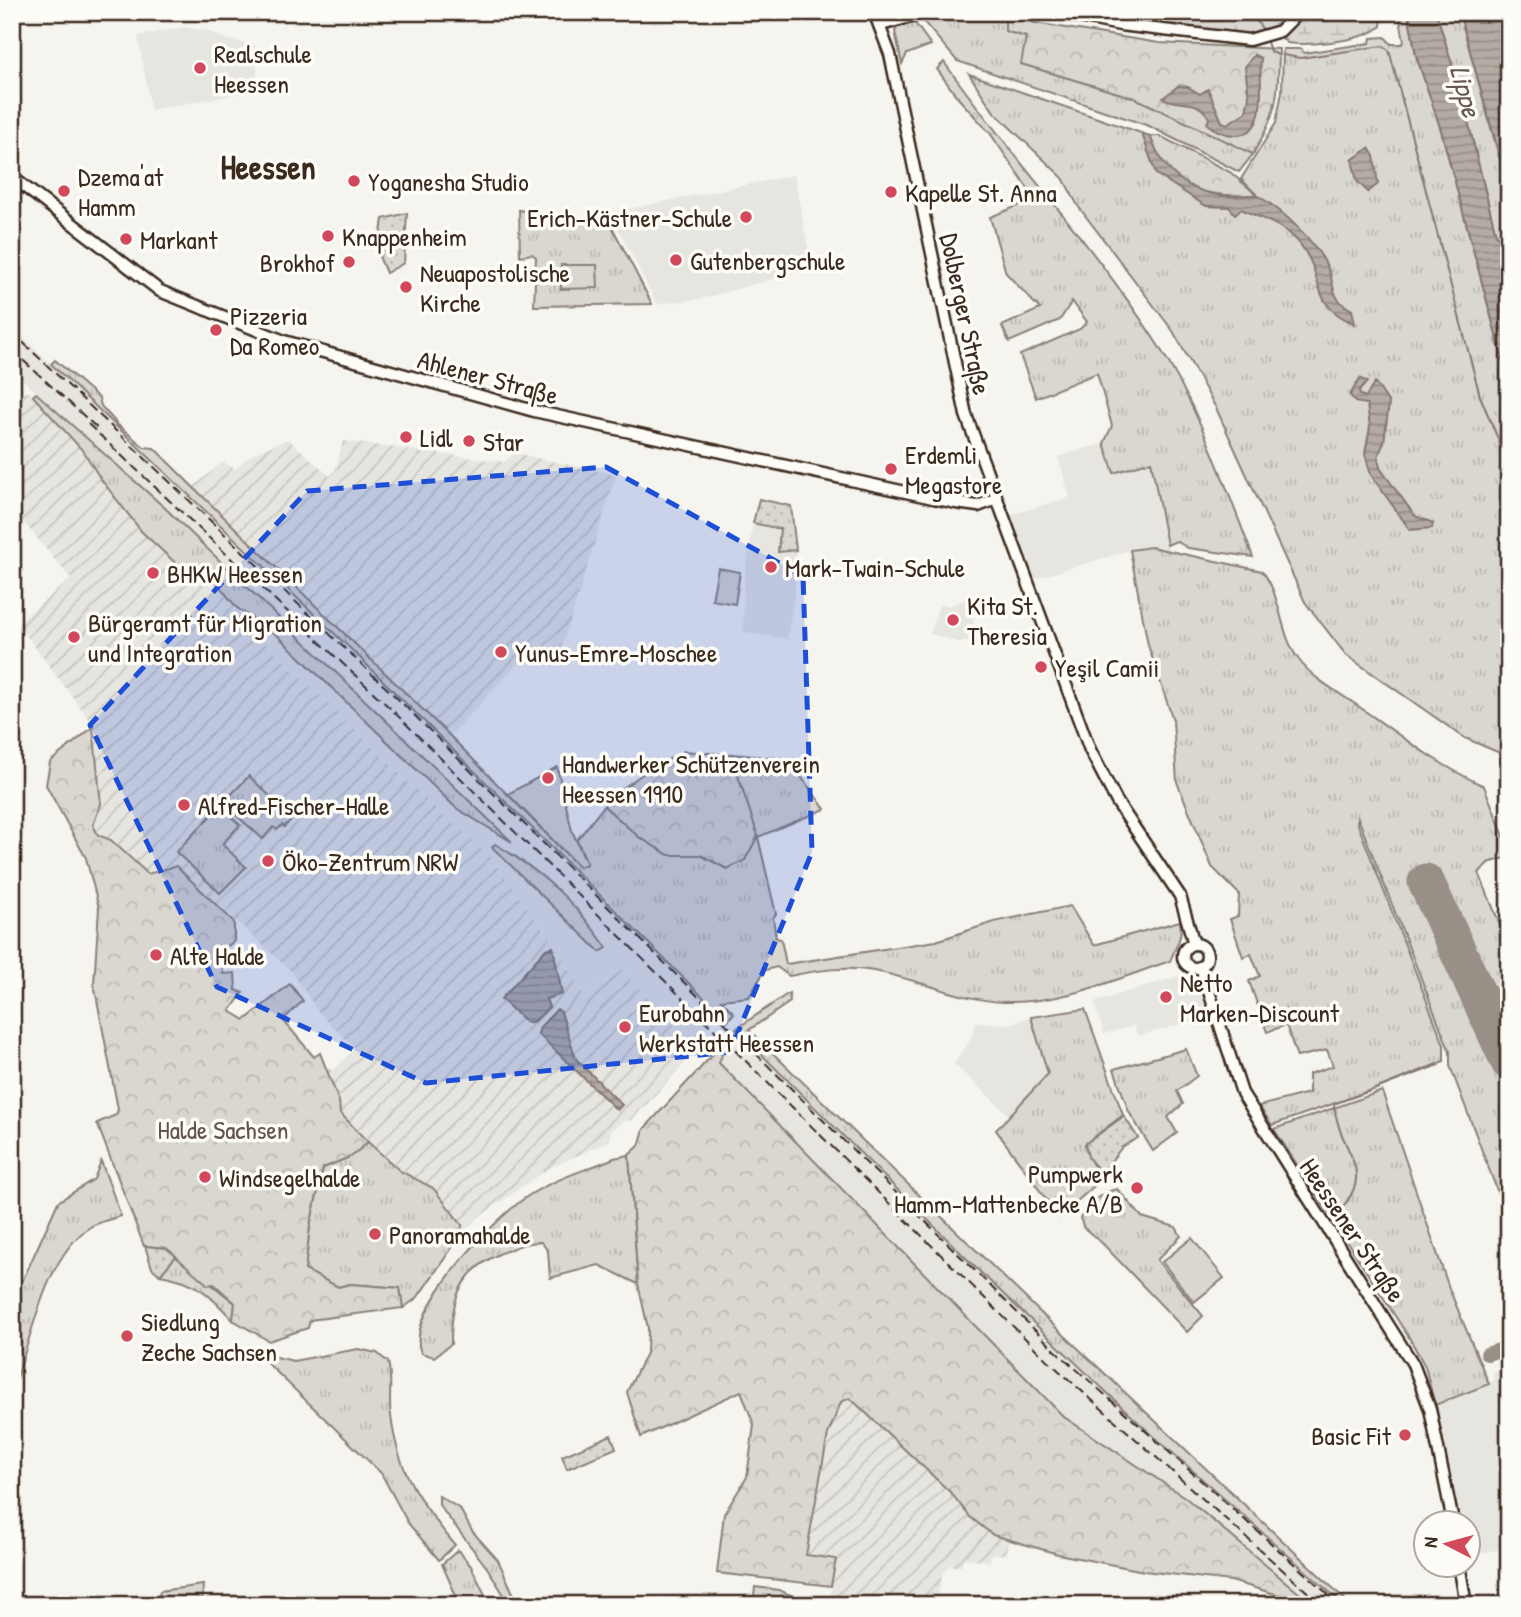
<svg xmlns="http://www.w3.org/2000/svg" width="1521" height="1617" viewBox="0 0 1521 1617" font-family="'Patrick Hand',sans-serif">
	<style>
		.built { fill: #e7e5df }
		.industrial { fill: url(#industrial-furrows) }
		.grass { fill: url(#grass-tufts); stroke: #8a8077; stroke-width: 2 }
		.forest { fill: url(#forest-crowns); stroke: #8a8077; stroke-width: 2 }
		.wetland { fill: url(#wetland-marsh); stroke: #8a8077; stroke-width: 2 }
		.park { fill: url(#park-dots); stroke: #8a8077; stroke-width: 2 }
		.garden { fill: #dad6d0; stroke: #8a8077; stroke-width: 2 }
		.water { fill: url(#water-rules); stroke: #84786e; stroke-width: 2 }
		.lines { fill: none; stroke-linecap: round; stroke-linejoin: round }
		.stream { stroke: #84786e; stroke-width: 2 }
		.taxiway { stroke: #988f86; stroke-width: 14 }
		.runway { stroke: #988f86; stroke-width: 37 }
		.major-casing { stroke: #3b2a1e; stroke-width: 15 }
		.major { stroke: #fdfcf7; stroke-width: 10 }
		.rail { stroke: #3b2a1e; stroke-width: 2; stroke-dasharray: 10 5; stroke-linecap: butt }
		.marked { fill: #1d4ed8; fill-opacity: 0.2; stroke: #1d4ed8; stroke-width: 5; stroke-dasharray: 14 9; stroke-linejoin: round }
		.poi-dot { fill: #d1495b; stroke: #fdfcf7; stroke-width: 2.5 }
		.labels { text-anchor: middle; dominant-baseline: central; stroke-width: 7; stroke-linejoin: round; paint-order: stroke }
		.poi-label { font-size: 26px; fill: #3b2a1e; stroke: #fdfcf7; text-anchor: start }
		.street-label { font-size: 26px; fill: #3b2a1e; stroke: #fdfcf7 }
		.park-label { font-size: 26px; fill: #63554a; stroke: #fdfcf7 }
		.water-label { font-size: 28px; font-style: italic; fill: #65584d; stroke: #fdfcf7 }
		.district-label { font-size: 33px; font-weight: bold; fill: #3b2a1e; stroke: #fdfcf7 }
	</style>
	<defs>
		<pattern id="industrial-furrows" width="10" height="10" patternUnits="userSpaceOnUse" patternTransform="scale(1.75)"><rect width="10" height="10" fill="#e7e5df"/><path d="M-1 1l2-2M0 10L10 0M9 11l2-2" fill="none" stroke="#c7c5bf"/></pattern>
		<pattern id="grass-tufts" width="24" height="20" patternUnits="userSpaceOnUse" patternTransform="scale(1.75)"><rect width="24" height="20" fill="#dad6d0"/><path d="M3 7l-1-3M5 7V3M7 7l1-3M15 17l-1-3M17 17v-4M19 17l1-3" fill="none" stroke="#bcb8b2"/></pattern>
		<pattern id="forest-crowns" width="20" height="18" patternUnits="userSpaceOnUse" patternTransform="scale(1.75)"><rect width="20" height="18" fill="#dad6d0"/><path d="M2 6a3 3 0 1 1 6 0M12 15a3 3 0 1 1 6 0" fill="none" stroke="#bcb8b2"/></pattern>
		<pattern id="wetland-marsh" width="20" height="14" patternUnits="userSpaceOnUse" patternTransform="scale(1.75)"><rect width="20" height="14" fill="#dad6d0"/><path d="M1 5h8M5 5V1M11 12h8M15 12V8" fill="none" stroke="#bcb8b2"/></pattern>
		<pattern id="park-dots" width="8" height="8" patternUnits="userSpaceOnUse" patternTransform="scale(1.75)"><rect width="8" height="8" fill="#dad6d0"/><path d="M2 2h.1M6 6h.1" fill="none" stroke="#bcb8b2" stroke-width="1.8" stroke-linecap="round"/></pattern>
		<pattern id="water-rules" width="6" height="5" patternUnits="userSpaceOnUse" patternTransform="scale(1.75)"><rect width="6" height="5" fill="#b4aca4"/><path d="M0 2.5h6" fill="none" stroke="#948c85"/></pattern>
	</defs>
	<rect width="100%" height="100%" fill="#f5f4ee"/>
	<filter id="ink" filterUnits="userSpaceOnUse"><feTurbulence type="fractalNoise" baseFrequency=".0143" numOctaves="2"/><feDisplacementMap in="SourceGraphic" scale="14" xChannelSelector="R" yChannelSelector="G"/><feConvolveMatrix kernelMatrix="1 2 1 2 8 2 1 2 1" color-interpolation-filters="sRGB"/></filter>
	<g filter="url(#ink)">
		<g class="built">
			<path d="M183,27L208,31L225,39L255,45L258,90L151,110L138,36Z"/>
			<path d="M794,175L812,268L701,299L657,304L610,213Z"/>
			<path d="M12,327L356,654L720,1014L690,1044L621,969L584,995L555,946L489,855L437,810L257,634L237,608L277,635L456,808L165,508L12,370Z"/>
			<path d="M1104,443L1114,472L1151,461L1169,555L1130,550L1031,580L1010,515L1070,497L1058,457Z"/>
			<path d="M753,523L780,529L778,553L796,551L795,591L787,639L743,632L744,582Z"/>
			<path d="M969,598L977,638L962,643L930,634L939,604L949,606Z"/>
			<path d="M1186,974L1196,977L1208,1017L1138,1036L1134,1026L1104,1034L1094,1002Z"/>
			<path d="M1031,1017L1048,1074L1009,1115L954,1064L971,1039L976,1022L1009,1024Z"/>
			<path d="M741,1035L976,1268L1140,1424L1344,1605H1313L1186,1498L1064,1417L719,1063L722,1055Z"/>
			<path d="M1509,1366V1548L1469,1555L1468,1522H1460L1435,1405L1489,1384L1494,1379L1492,1373Z"/>
		</g>
		<g class="industrial">
			<path d="M25,391L36,394L206,569L257,634L437,810L489,855L555,946L584,995L621,969L697,1050L631,1121L624,1120L611,1130L609,1141L546,1170L479,1217L461,1235L462,1225L433,1188L400,1171L340,1112L339,1101L324,1068L334,1070L355,1048L320,1014L292,972L176,866L148,875L111,840L98,835L93,824L101,803L94,726L17,623L71,579L12,508V407Z"/>
			<path d="M288,439L330,476L336,469L343,441L504,462L514,453L616,475L556,666L545,664L531,649L450,736L193,487L223,462L235,469L252,454Z"/>
			<path d="M850,1398L951,1493L970,1517L993,1535L1009,1541L1007,1555L992,1553L990,1562L963,1558L961,1567L949,1565L942,1575L937,1605H890L830,1597L836,1559L806,1556L828,1434L841,1402Z"/>
		</g>
		<g class="grass">
			<path d="M968,12L1005,14V31L1026,37L1022,64L1135,98L1253,154L1239,172L1149,126L957,61L923,21Z"/>
			<path d="M1399,12H1408L1416,55L1441,130L1509,383V757L1465,738L1346,655L1305,602L1216,408L1173,331L1078,206L1063,178L994,112L969,74L1150,136L1158,158L1256,194L1241,179L1276,123L1282,92L1283,49H1301L1304,53L1370,43L1371,38L1385,37L1391,44H1402L1404,42Z"/>
			<path d="M1436,12L1460,15L1509,193V244H1503L1496,235L1462,97Z"/>
			<path d="M915,23L931,45L907,54L902,64L895,31L898,27Z"/>
			<path d="M944,62C1012,158 1094,245 1158,345C1200,410 1225,485 1253,557L1188,548L1176,541L1167,545L1151,461L1114,473L1104,443L1112,426L1097,373L1036,398L1020,355L1080,329L1087,322L1072,301L1060,320L1009,342L1002,326L1040,309L1006,273L990,217L1035,199L990,133L958,98L937,69Z"/>
			<path d="M519,210L571,220L607,217L652,304L534,306L536,257L532,254L520,256Z"/>
			<path d="M55,360L99,398L101,406L118,425L144,447L154,448L193,487L450,736L579,867L587,863L577,840L604,806L639,837L669,855H701L727,869L745,860L757,836L731,754L797,760V771L825,809L758,837L776,914L773,918L776,938L781,939L786,964L936,941L994,922L1070,906L1094,945L1180,921C1183,939 1176,945 1170,961C1116,979 1062,1004 1004,1002C958,1000 919,979 874,971C845,966 819,970 789,976L777,967L765,970L749,997L721,1000L734,1013L727,1021L356,654L51,364Z"/>
			<path d="M36,393L165,508L512,842L456,808L277,635L237,608L206,569L183,570L142,532L100,478L84,452L33,396Z"/>
			<path d="M1151,547L1262,571C1282,595 1279,634 1299,660C1313,679 1338,692 1358,706C1399,735 1438,765 1484,786L1509,849V857L1488,863L1479,873L1509,947V1222L1450,1066V1052L1358,818L1357,822L1444,1045V1061L1376,1089L1272,1125L1259,1106L1309,1093V1074L1333,1066L1327,1050L1297,1057L1286,1025L1267,1032L1249,981L1260,976L1251,954L1243,957L1230,919L1238,916L1239,894L1212,867L1177,782L1173,720L1148,645L1130,550Z"/>
			<path d="M249,776L293,818L284,827L282,825L277,830L273,827L263,839L225,805V801Z"/>
			<path d="M220,806L240,825L222,844L246,867L220,893L176,852Z"/>
			<path d="M495,844C543,872 576,903 607,948L600,952L492,847Z"/>
			<path d="M789,993L790,1002L749,1030L1049,1321L1351,1605H1344L1140,1424L976,1268L736,1029Z"/>
			<path d="M1085,1009L1123,1115L1085,1144C1087,1159 1096,1167 1100,1181L1059,1217L996,1130L1048,1074L1031,1017Z"/>
			<path d="M1186,1049L1197,1076L1177,1091L1183,1104L1168,1117L1177,1133L1153,1151L1129,1112L1114,1069Z"/>
			<path d="M1382,1091L1450,1291L1489,1384L1435,1405L1425,1366L1410,1339L1274,1129Z"/>
			<path d="M368,1142L400,1171L433,1188L462,1225L461,1235L417,1298L403,1308L400,1288L351,1284L338,1287L305,1270L310,1226L323,1168L352,1156Z"/>
			<path d="M629,1155L638,1284L599,1265L550,1278L548,1251L541,1242C526,1242 513,1248 499,1254C458,1273 451,1301 451,1344L434,1357L421,1353C403,1312 494,1220 525,1198C551,1180 586,1170 614,1158Z"/>
			<path d="M101,1161L121,1216C111,1219 99,1222 90,1227C44,1257 30,1344 12,1393V1304L58,1202L94,1179Z"/>
			<path d="M1117,1189L1142,1217L1176,1227L1181,1236L1157,1260L1203,1316L1187,1332L1102,1243L1084,1228L1080,1218C1090,1203 1099,1193 1117,1189Z"/>
			<path d="M176,1256L235,1303L233,1320C208,1293 197,1281 160,1275Z"/>
			<path d="M358,1349L377,1353L388,1362C393,1379 388,1398 391,1416C398,1473 420,1502 455,1545L439,1560L408,1523L381,1473L259,1355L261,1353L293,1361Z"/>
			<path d="M439,1496L460,1509L472,1531L498,1560L513,1593L528,1605H510L488,1569L439,1505Z"/>
			<path d="M458,1550L471,1566L490,1605H460L442,1564Z"/>
			<path d="M755,1587L779,1590L795,1597L793,1605H753Z"/>
		</g>
		<g class="forest">
			<path d="M1005,14L1035,23L1159,43L1279,49C1278,97 1278,112 1253,154L1135,98L1021,64L1026,37L1005,31Z"/>
			<path d="M1150,136H1160L1230,172L1257,195C1202,198 1170,190 1150,136Z"/>
			<path d="M93,727L101,804L93,825L98,835L111,840L148,874L176,866L234,922V941L224,949L223,974L235,973L236,990L243,993L230,1011L245,1020L290,984L303,1001L283,1020L314,1057L320,1053L339,1101L340,1113L368,1142L352,1156L323,1168L310,1226L305,1270L338,1287L351,1284L400,1288L403,1308L310,1320L308,1328L269,1341L233,1320L235,1303L214,1284L208,1285L166,1248L144,1246L97,1123L116,1115L118,1109L94,984L99,908L86,858L46,785L50,762Z"/>
			<path d="M684,751L731,755L758,836L745,860L727,869L701,855H669L639,837L604,806L607,800L641,775Z"/>
			<path d="M717,1050L722,1055L719,1063L1064,1417L1186,1498L1313,1605L1231,1581L1144,1571L1058,1554L993,1535L970,1517L951,1493L850,1398L841,1402L828,1434L806,1555L836,1559L831,1586L717,1573L724,1514L747,1477L754,1425L741,1391L641,1437L627,1392L647,1351L648,1328L638,1284L629,1155L639,1146L644,1129Z"/>
			<path d="M203,1585L202,1605H157L160,1591Z"/>
		</g>
		<g class="wetland">
			<path d="M1067,12H1296L1282,27L1259,36L1143,25Z"/>
			<path d="M1303,12H1382L1381,26C1366,41 1308,46 1287,43L1280,36Z"/>
		</g>
		<g class="park">
			<path d="M407,213L404,263L386,273L378,254L383,219Z"/>
			<path d="M759,499L791,506L796,550L778,552L780,529L753,523Z"/>
			<path d="M1124,1116L1138,1138L1122,1147L1105,1169L1099,1171L1088,1157L1085,1144Z"/>
			<path d="M145,1246L166,1248L176,1256L160,1275L152,1268Z"/>
			<path d="M611,1435L616,1448L567,1469L562,1456Z"/>
		</g>
		<g class="garden">
			<path d="M561,265H597L598,288L561,289Z"/>
			<path d="M718,568L740,572L735,604L712,600Z"/>
			<path d="M557,767L572,831L587,864L579,867L508,794Z"/>
			<path d="M1192,1238L1224,1278L1194,1302L1162,1262Z"/>
		</g>
		<g class="water">
			<path d="M1408,12H1436L1462,97L1496,235L1504,243L1509,244V383L1441,130L1416,55Z"/>
			<path d="M1459,12H1497L1509,62V190Z"/>
			<path d="M1254,55L1261,58C1258,78 1271,133 1237,135C1226,136 1214,130 1207,124L1209,118C1197,96 1180,108 1163,98L1178,86L1188,87L1200,94L1208,89L1222,122L1227,124L1246,112L1249,97L1245,67Z"/>
			<path d="M1142,134L1150,136C1164,173 1188,193 1228,196C1238,197 1251,192 1260,197C1284,212 1314,240 1327,266C1336,285 1328,297 1352,310L1355,324C1307,304 1326,276 1300,244C1285,225 1260,218 1241,209L1235,214L1229,207L1206,206L1156,174Z"/>
			<path d="M1369,148L1374,156L1378,184L1368,192L1357,181L1352,160Z"/>
			<path d="M1360,378L1367,382L1359,391L1360,395L1366,397L1375,382L1389,403L1384,442L1378,457L1380,468L1415,516L1433,523L1432,528L1410,530L1371,475L1365,454L1370,427L1367,404L1355,402L1350,395Z"/>
			<path d="M553,947L562,994L546,999L549,1007L535,1021L527,1023L501,999L546,949Z"/>
			<path d="M557,1009L561,1012L576,1059L622,1105L617,1110L538,1034L540,1027Z"/>
		</g>
		<g class="lines">
			<g class="stream">
				<path d="M1227,12L1234,18L1255,19L1264,31"/>
				<path d="M1267,42L1270,51L1278,55"/>
				<path d="M1283,55L1300,58L1382,46L1389,50L1480,396L1509,465"/>
				<path d="M1375,1089L1439,1065"/>
				<path d="M1332,1218C1383,1171 1338,1154 1334,1104L1368,1091"/>
			</g>
			<path class="taxiway" d="M1487,1354L1509,1347"/>
			<path class="runway" d="M1426,882L1509,1062"/>
			<defs>
				<g id="major">
					<path d="M874,12L890,54L966,415L1090,750L1117,802L1180,896L1194,944"/>
					<path d="M1054,12L1120,25L1249,40L1280,31L1299,12"/>
					<path d="M881,25L928,12"/>
					<path d="M12,177L160,291L284,341L534,411L956,503L978,506L996,499"/>
					<circle cx="1195" cy="956" r="12"/>
					<path d="M1201,967L1242,1093L1413,1364L1430,1409L1453,1522"/>
					<path d="M1459,1564L1466,1605"/>
				</g>
			</defs>
			<use href="#major" class="major-casing"/>
			<use href="#major" class="major"/>
			<g class="rail">
				<path d="M12,332L398,699L1056,1351L1340,1605"/>
				<path d="M12,350L97,428"/>
				<path d="M88,424L390,708L1047,1360L1322,1605"/>
			</g>
		</g>
	</g>
	<path class="marked" d="M606,467L803,576L812,852L730,1052L426,1083L217,987L90,725L307,491Z"/>
	<g class="poi-dot">
		<circle cx="200" cy="68" r="7"/>
		<circle cx="354" cy="181" r="7"/>
		<circle cx="64" cy="191" r="7"/>
		<circle cx="891" cy="192" r="7"/>
		<circle cx="746" cy="217" r="7"/>
		<circle cx="328" cy="236" r="7"/>
		<circle cx="126" cy="239" r="7"/>
		<circle cx="676" cy="260" r="7"/>
		<circle cx="349" cy="262" r="7"/>
		<circle cx="406" cy="287" r="7"/>
		<circle cx="216" cy="330" r="7"/>
		<circle cx="406" cy="437" r="7"/>
		<circle cx="469" cy="441" r="7"/>
		<circle cx="891" cy="469" r="7"/>
		<circle cx="771" cy="567" r="7"/>
		<circle cx="153" cy="573" r="7"/>
		<circle cx="953" cy="620" r="7"/>
		<circle cx="74" cy="637" r="7"/>
		<circle cx="501" cy="652" r="7"/>
		<circle cx="1041" cy="667" r="7"/>
		<circle cx="548" cy="778" r="7"/>
		<circle cx="184" cy="805" r="7"/>
		<circle cx="268" cy="861" r="7"/>
		<circle cx="156" cy="955" r="7"/>
		<circle cx="1166" cy="997" r="7"/>
		<circle cx="625" cy="1027" r="7"/>
		<circle cx="205" cy="1177" r="7"/>
		<circle cx="1137" cy="1188" r="7"/>
		<circle cx="375" cy="1234" r="7"/>
		<circle cx="127" cy="1336" r="7"/>
		<circle cx="1405" cy="1435" r="7"/>
	</g>
	<g class="labels">
		<g class="poi-label">
			<text x="214" y="53">Realschule<tspan x="214" dy="30">Heessen</tspan></text>
			<text x="78" y="176">Dzema'at<tspan x="78" dy="30">Hamm</tspan></text>
			<text x="368" y="181">Yoganesha Studio</text>
			<text x="905" y="192">Kapelle St. Anna</text>
			<text x="732" y="217" text-anchor="end">Erich-Kästner-Schule</text>
			<text x="342" y="236">Knappenheim</text>
			<text x="140" y="239">Markant</text>
			<text x="690" y="260">Gutenbergschule</text>
			<text x="335" y="262" text-anchor="end">Brokhof</text>
			<text x="420" y="272">Neuapostolische<tspan x="420" dy="30">Kirche</tspan></text>
			<text x="230" y="315">Pizzeria<tspan x="230" dy="30">Da Romeo</tspan></text>
			<text x="420" y="437">Lidl</text>
			<text x="483" y="441">Star</text>
			<text x="905" y="454">Erdemli<tspan x="905" dy="30">Megastore</tspan></text>
			<text x="785" y="567">Mark-Twain-Schule</text>
			<text x="167" y="573">BHKW Heessen</text>
			<text x="967" y="605">Kita St.<tspan x="967" dy="30">Theresia</tspan></text>
			<text x="88" y="622">Bürgeramt für Migration<tspan x="88" dy="30">und Integration</tspan></text>
			<text x="515" y="652">Yunus-Emre-Moschee</text>
			<text x="1055" y="667">Yeşil Camii</text>
			<text x="562" y="763">Handwerker Schützenverein<tspan x="562" dy="30">Heessen 1910</tspan></text>
			<text x="198" y="805">Alfred-Fischer-Halle</text>
			<text x="282" y="861">Öko-Zentrum NRW</text>
			<text x="170" y="955">Alte Halde</text>
			<text x="1180" y="982">Netto<tspan x="1180" dy="30">Marken-Discount</tspan></text>
			<text x="639" y="1012">Eurobahn<tspan x="639" dy="30">Werkstatt Heessen</tspan></text>
			<text x="1123" y="1173" text-anchor="end">Pumpwerk<tspan x="1123" dy="30">Hamm-Mattenbecke A/B</tspan></text>
			<text x="219" y="1177">Windsegelhalde</text>
			<text x="389" y="1234">Panoramahalde</text>
			<text x="141" y="1321">Siedlung<tspan x="141" dy="30">Zeche Sachsen</tspan></text>
			<text x="1391" y="1435" text-anchor="end">Basic Fit</text>
		</g>
		<g class="street-label">
			<text transform="translate(966 314) rotate(78)">Dolberger Straße</text>
			<text transform="translate(488 377) rotate(15)">Ahlener Straße</text>
			<text transform="translate(1353 1230) rotate(56)">Heessener Straße</text>
		</g>
		<g class="park-label">
			<text x="223" y="1129">Halde Sachsen</text>
		</g>
		<g class="water-label">
			<text transform="translate(1466 91) rotate(75)">Lippe</text>
		</g>
		<g class="district-label">
			<text x="268" y="167">Heessen</text>
		</g>
	</g>
	<rect width="1521" height="1617" fill="none" stroke="#fdfcf7" stroke-width="42"/>
	<rect x="21" y="21" width="1479" height="1575" fill="none" stroke="#3b2a1e" stroke-width="2.5" filter="url(#ink)"/>
	<g transform="translate(1447 1544) rotate(276)"><circle r="33" fill="#fdfcf7" stroke="#afa8a0" stroke-width="2"/>
	<path d="M0-5L12 26L0 18L-12 26Z" fill="#d1495b"/>
	<text y="-10" font-size="19" font-weight="bold" text-anchor="middle" fill="#3b2a1e">N</text>
	</g>
</svg>
